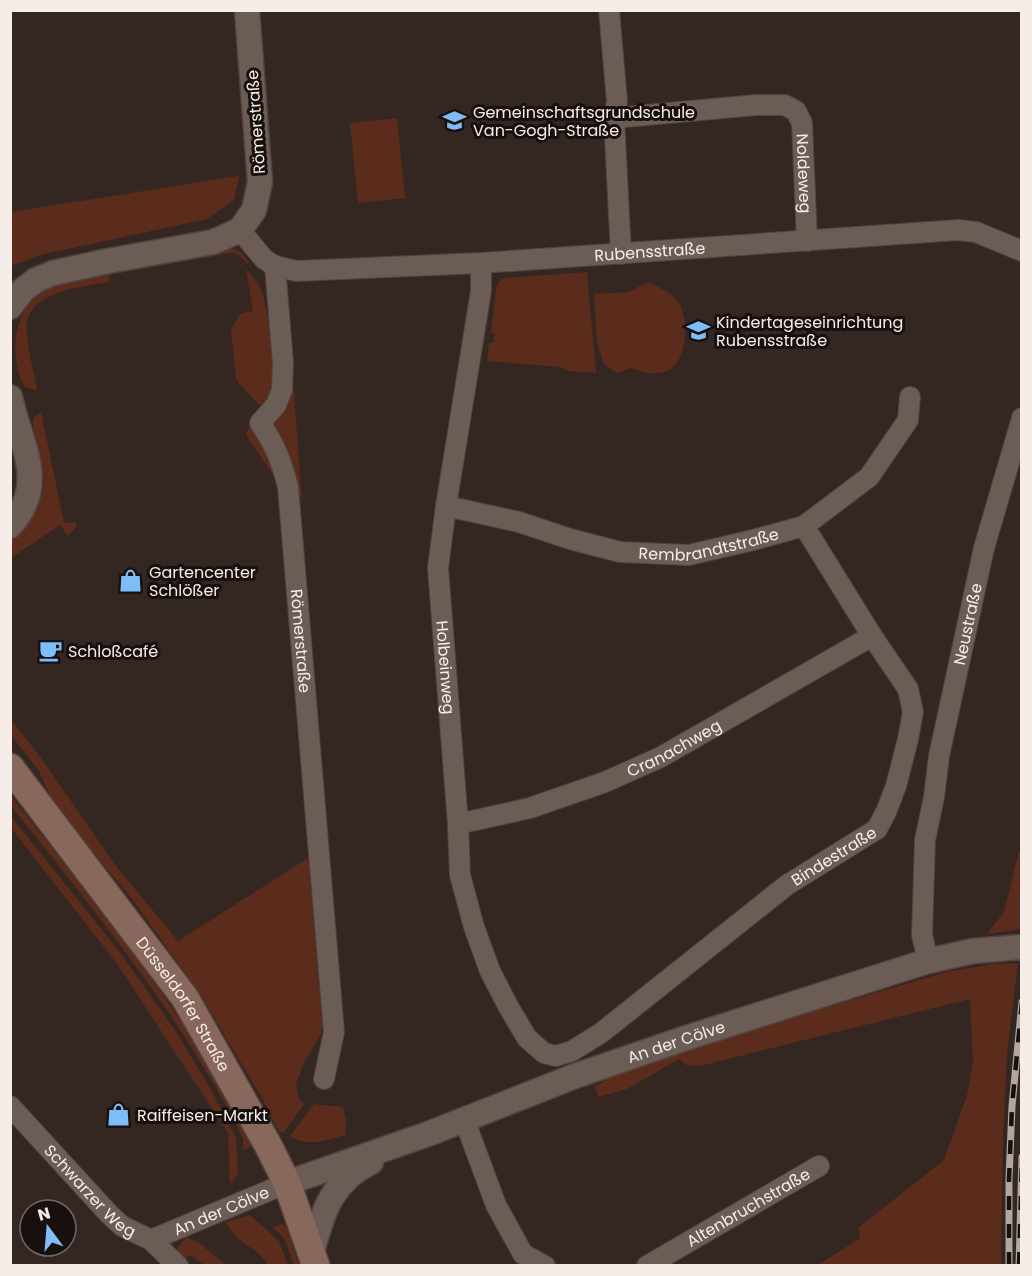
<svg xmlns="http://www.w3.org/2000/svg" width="1032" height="1276" viewBox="0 0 1032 1276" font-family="Poppins,sans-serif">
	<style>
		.green { fill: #5b2c1b }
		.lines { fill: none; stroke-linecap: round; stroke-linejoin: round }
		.minor-casing { stroke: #50443f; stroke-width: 22 }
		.tertiary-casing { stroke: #50443f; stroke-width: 27 }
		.secondary-casing { stroke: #50443f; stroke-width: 30 }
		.minor { stroke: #6c5c56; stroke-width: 20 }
		.tertiary { stroke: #6c5c56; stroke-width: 24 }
		.secondary { stroke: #88685c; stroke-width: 27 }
		.rail-casing { stroke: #b1a6a1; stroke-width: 7 }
		.rail { stroke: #17100e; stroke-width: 4.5; stroke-dasharray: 14; stroke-linecap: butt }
		.labels { text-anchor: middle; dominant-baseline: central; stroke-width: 6; stroke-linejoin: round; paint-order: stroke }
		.poi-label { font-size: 16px; fill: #f6ece8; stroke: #17100e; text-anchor: start }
		.street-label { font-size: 16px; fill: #f6ece8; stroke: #17100e }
	</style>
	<rect width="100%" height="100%" fill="#342621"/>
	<g class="green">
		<path d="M397,118L405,198L358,203L350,123Z"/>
		<path d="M239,176L234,200L207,219L40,255L11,266V212Z"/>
		<path d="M228,247L241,252L249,262L247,264L239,255L231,253L109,275V282C83,287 25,291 27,329C27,349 34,370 37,390L25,387C12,366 12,331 25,310C33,298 46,289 57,282Z"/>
		<path d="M246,269C252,276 259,283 262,292C269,316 276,365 273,390C272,398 267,405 259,405L236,380L231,329L241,313L253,311Z"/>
		<path d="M587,272L596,373L568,371L561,367L487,361L489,343H493L495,334L491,333L496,288L499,282L503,278Z"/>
		<path d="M649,282C657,287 671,292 677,300C690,316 688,363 667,371C653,376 643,372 630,368L617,373L603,363L597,341L594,294L628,292Z"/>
		<path d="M291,388L293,389L294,393L302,502L293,469L273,425Z"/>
		<path d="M41,412L64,523L76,522L77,526L68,536L60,525L11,558V538C25,525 43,503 44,482C44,467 34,439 33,422L34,417Z"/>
		<path d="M250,425C262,438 274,458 274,476L246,435Z"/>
		<path d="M10,718L41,758L116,866L178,941L308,858L322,1023L321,1034L303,1065L296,1084L299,1099L304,1104L284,1132H279L262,1098L200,994L133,900L63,816L51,797L39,771L11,735Z"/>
		<path d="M10,795C100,908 189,1015 252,1146L243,1150V1140L240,1132C179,1013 94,910 11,806Z"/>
		<path d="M10,815L122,955L177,1033L210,1088L236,1138L238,1173L230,1184L228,1133L115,961L11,828Z"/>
		<path d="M1019,851H1022L1021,929L987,934L1004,912Z"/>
		<path d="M1018,963L1007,1054L1003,1142L1001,1265H818L860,1238L859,1227L944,1160L967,1095L973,1062L970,999L700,1066L686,1065L679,1059L627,1089L598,1097L595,1086L623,1071L681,1050L950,971L994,964Z"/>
		<path d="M314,1104L343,1107L346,1120L345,1135C327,1140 307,1148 290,1136Z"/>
		<path d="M250,1215L279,1241L288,1265H268C258,1247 236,1244 226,1222Z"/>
		<path d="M283,1224L287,1229L299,1265H294L284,1238L273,1227Z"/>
		<path d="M186,1237L199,1243L226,1265H205L190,1255L183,1260L177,1248Z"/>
	</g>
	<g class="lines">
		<defs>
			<g id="minor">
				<path d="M609,10L617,101L614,118L621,254"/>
				<path id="s1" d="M614,118L756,105H785L796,111L802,123L807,241"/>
				<path id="s2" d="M240,230L264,259L275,266L283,363L282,390L276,405L260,423C275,444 282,463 288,487L334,1032L324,1079"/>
				<path id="s3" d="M481,263V291L446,506L438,568L458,824L460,875L474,927L490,971L508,1006L527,1038L544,1053L556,1056L572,1051L601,1033L787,885L877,829L886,812L896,786L908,739L913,712L908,689L872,636L804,526"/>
				<path id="s4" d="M275,266L296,271L481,263L958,230L976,232L1022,251"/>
				<path id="s5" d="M446,506L519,522L570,539L620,552L689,555L753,540L804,526L869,477L908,420L910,397"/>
				<path id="s6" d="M458,824L530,808L605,782L661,757L872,636"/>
				<path id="s7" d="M928,961L922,935L925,840L934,797L939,756L984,548L1022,418"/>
				<path id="s8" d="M10,1106L109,1214L122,1226L151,1240L178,1266"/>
				<path d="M464,1119L496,1205L523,1254L545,1266"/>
				<path id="s9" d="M151,1240L287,1183"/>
				<path id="s10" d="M647,1266L819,1166"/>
			</g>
			<g id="tertiary">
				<path d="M10,307L23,290L36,280L53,273L108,261L213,242L240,230L254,210L260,182L247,10"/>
				<path d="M10,397C20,445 49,483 10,526"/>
				<path id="s11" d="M287,1183L428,1134L575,1076L683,1039L928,961L973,951L1022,947"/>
				<path d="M312,1251C324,1210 331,1182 371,1162"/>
			</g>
			<g id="secondary">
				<path id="s12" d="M10,767L185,998L268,1145L287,1183L316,1266"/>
			</g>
		</defs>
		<use href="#minor" class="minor-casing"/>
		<use href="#tertiary" class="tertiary-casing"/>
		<use href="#secondary" class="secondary-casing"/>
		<use href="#minor" class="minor"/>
		<use href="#tertiary" class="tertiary"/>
		<use href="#secondary" class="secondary"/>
		<defs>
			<g id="rail">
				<path d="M1009,1266V1179L1012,1106L1022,1002"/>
				<path d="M1019,1266L1022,1157"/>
			</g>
		</defs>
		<use href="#rail" class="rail-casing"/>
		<use href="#rail" class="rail"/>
	</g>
	<defs>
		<symbol id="school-bare" viewBox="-9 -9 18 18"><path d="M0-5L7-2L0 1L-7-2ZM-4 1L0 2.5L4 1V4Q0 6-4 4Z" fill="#7fbdf9" stroke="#17100e" stroke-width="2.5" paint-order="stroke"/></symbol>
		<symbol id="shop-bare" viewBox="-9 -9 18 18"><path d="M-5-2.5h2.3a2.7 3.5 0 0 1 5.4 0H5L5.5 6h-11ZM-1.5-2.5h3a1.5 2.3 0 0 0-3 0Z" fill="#7fbdf9" stroke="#17100e" stroke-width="2.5" paint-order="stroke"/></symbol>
		<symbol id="cafe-bare" viewBox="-9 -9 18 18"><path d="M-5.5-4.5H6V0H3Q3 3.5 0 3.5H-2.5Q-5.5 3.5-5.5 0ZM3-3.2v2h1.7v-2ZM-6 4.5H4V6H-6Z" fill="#7fbdf9" stroke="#17100e" stroke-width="2.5" paint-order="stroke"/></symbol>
	</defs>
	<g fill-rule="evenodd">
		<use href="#school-bare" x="438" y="104" width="33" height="33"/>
		<use href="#school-bare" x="682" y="314" width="33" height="33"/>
		<use href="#shop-bare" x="114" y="564" width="33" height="33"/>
		<use href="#cafe-bare" x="34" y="634" width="33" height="33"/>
		<use href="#shop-bare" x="102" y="1098" width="33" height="33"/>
	</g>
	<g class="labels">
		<g class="poi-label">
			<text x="473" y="112">Gemeinschaftsgrundschule<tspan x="473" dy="18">Van-Gogh-Straße</tspan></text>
			<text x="716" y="322">Kindertageseinrichtung<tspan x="716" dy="18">Rubensstraße</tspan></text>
			<text x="149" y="572">Gartencenter<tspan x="149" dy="18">Schlößer</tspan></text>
			<text x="68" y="651">Schloßcafé</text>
			<text x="137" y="1115">Raiffeisen-Markt</text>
		</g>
		<g class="street-label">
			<text transform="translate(256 122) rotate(-94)">Römerstraße</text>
			<text stroke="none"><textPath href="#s1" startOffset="248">Noldeweg</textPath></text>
			<text stroke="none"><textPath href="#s4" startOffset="376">Rubensstraße</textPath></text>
			<text stroke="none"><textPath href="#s5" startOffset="270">Rembrandtstraße</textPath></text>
			<text stroke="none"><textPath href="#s7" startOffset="342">Neustraße</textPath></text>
			<text stroke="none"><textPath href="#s2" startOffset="440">Römerstraße</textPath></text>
			<text stroke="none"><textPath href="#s3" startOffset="408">Holbeinweg</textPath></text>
			<text stroke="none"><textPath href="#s6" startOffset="230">Cranachweg</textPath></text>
			<text stroke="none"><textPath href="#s3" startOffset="1172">Bindestraße</textPath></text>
			<text stroke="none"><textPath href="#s12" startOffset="294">Düsseldorfer Straße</textPath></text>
			<text stroke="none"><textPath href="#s11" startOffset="414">An der Cölve</textPath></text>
			<text stroke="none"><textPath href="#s8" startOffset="117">Schwarzer Weg</textPath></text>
			<text stroke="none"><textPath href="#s10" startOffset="117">Altenbruchstraße</textPath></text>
			<text stroke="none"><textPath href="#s9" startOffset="76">An der Cölve</textPath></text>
		</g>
	</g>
	<rect width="1032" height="1276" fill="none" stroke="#f6ece8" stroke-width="24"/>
	<g transform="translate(48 1228) rotate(344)"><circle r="28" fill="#17100e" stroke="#706865" stroke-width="1.5"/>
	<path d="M0-4.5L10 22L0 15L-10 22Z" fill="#7fbdf9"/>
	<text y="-9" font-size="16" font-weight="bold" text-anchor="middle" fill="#f6ece8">N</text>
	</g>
</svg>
